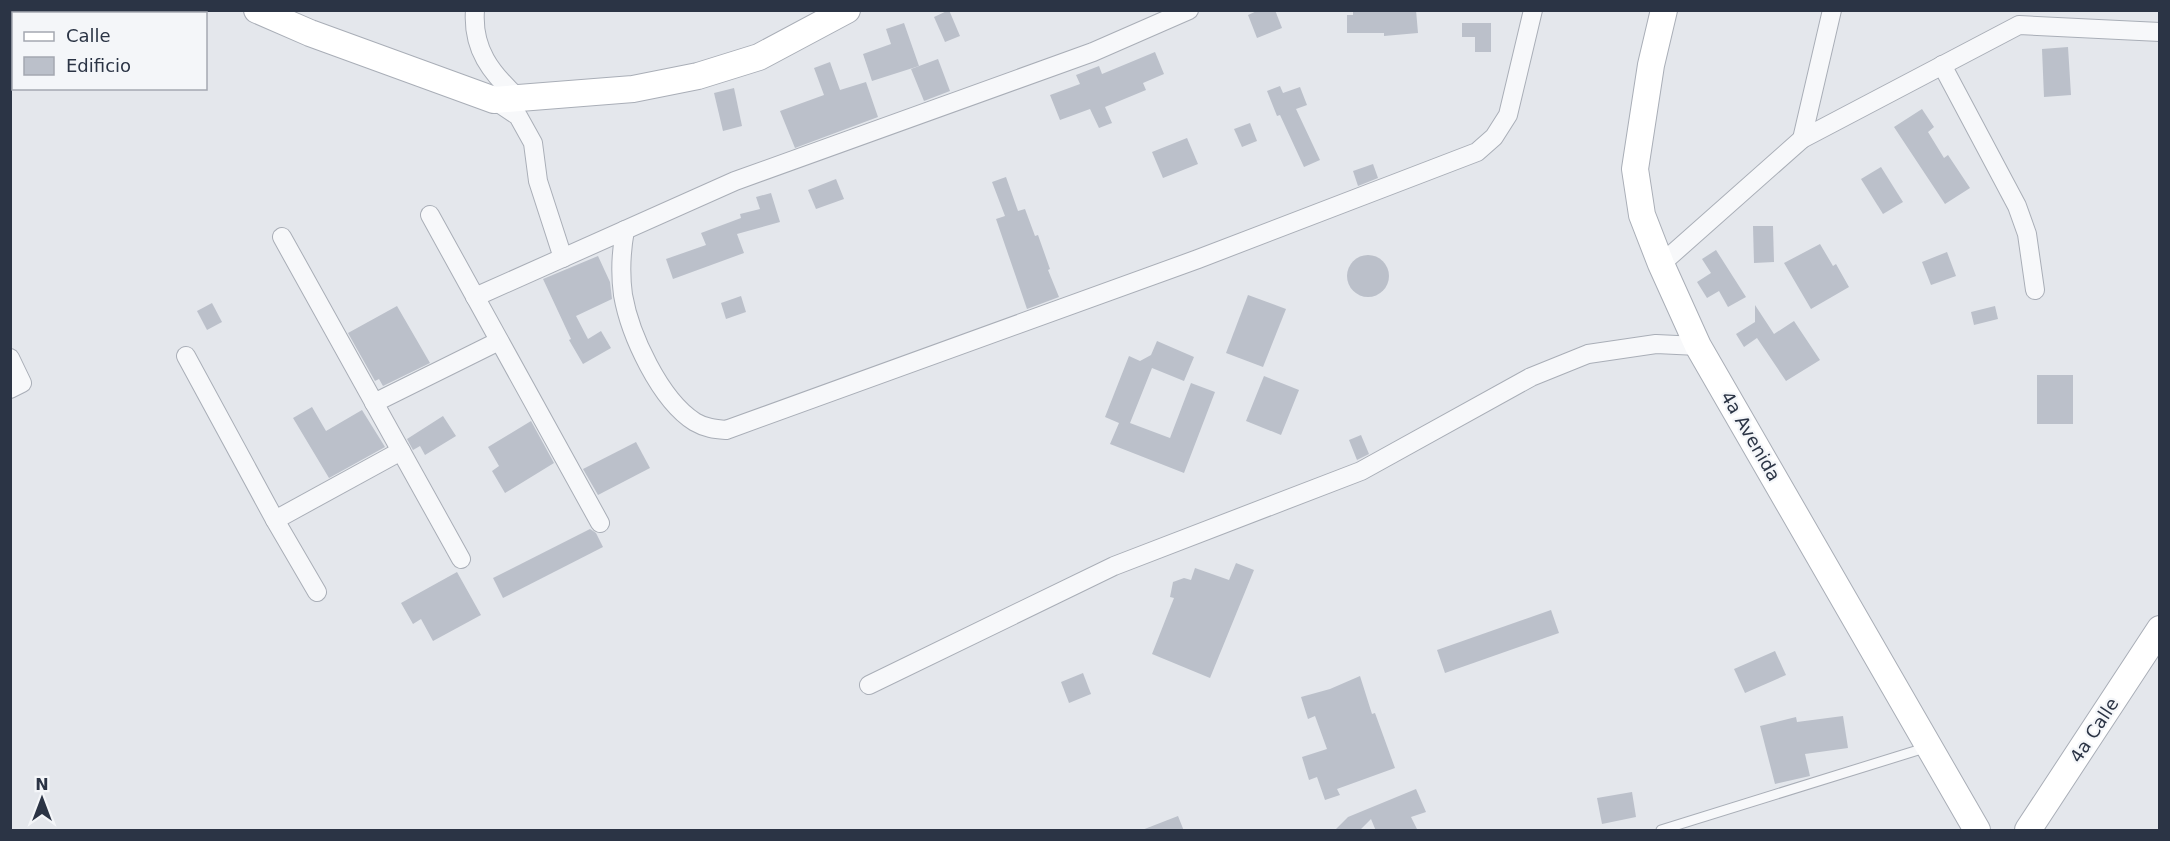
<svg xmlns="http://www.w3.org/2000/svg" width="2170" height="841" viewBox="0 0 2170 841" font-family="'DejaVu Sans',sans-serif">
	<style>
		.building { fill: #bbc0ca }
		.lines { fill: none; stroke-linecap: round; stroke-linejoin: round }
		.lane-casing { stroke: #a9aeb7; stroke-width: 11 }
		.street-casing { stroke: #a9aeb7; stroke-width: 20 }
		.secondary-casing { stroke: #a9aeb7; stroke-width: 28 }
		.lane { stroke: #f7f8fa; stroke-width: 9 }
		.street { stroke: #f7f8fa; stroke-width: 18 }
		.secondary { stroke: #fff; stroke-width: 26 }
		.labels { text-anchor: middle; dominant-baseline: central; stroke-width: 4.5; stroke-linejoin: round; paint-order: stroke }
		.street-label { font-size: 18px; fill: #2b3445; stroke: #f4f6f9 }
	</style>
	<rect width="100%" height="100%" fill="#e4e7ec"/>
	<g class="building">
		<path d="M949,10L960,36L945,42L934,17Z"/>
		<path d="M1259,10H1275L1282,28L1257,38L1248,15Z"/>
		<path d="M1353,10H1416L1418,33L1384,36V33H1347V15H1353Z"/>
		<path d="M904,23L919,66L872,81L863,54L891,44L886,29Z"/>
		<path d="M1462,23H1491V52H1475V37H1462Z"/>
		<path d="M2068,47L2071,95L2044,97L2042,49Z"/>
		<path d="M1155,52L1164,74L1143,83L1146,90L1105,107L1112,123L1099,128L1090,109L1060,120L1050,95L1080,84L1076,75L1099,66L1102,74Z"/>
		<path d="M938,59L950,91L924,101L911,69Z"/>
		<path d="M830,62L840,90L866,82L878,117L795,148L780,111L824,95L814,68Z"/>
		<path d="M1280,86L1283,93L1300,87L1307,105L1296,109L1320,160L1304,167L1280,115L1277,116L1267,91Z"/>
		<path d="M734,88L742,126L723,131L714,93Z"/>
		<path d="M1922,109L1934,127L1928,132L1944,158L1948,155L1970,188L1945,204L1894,127Z"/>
		<path d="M1250,123L1257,141L1242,147L1234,129Z"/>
		<path d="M1187,138L1198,164L1163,178L1152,152Z"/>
		<path d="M1373,164L1378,178L1358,186L1353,171Z"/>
		<path d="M1881,167L1903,202L1883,214L1861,179Z"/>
		<path d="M1006,177L1018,211L1025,209L1035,236L1038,235L1050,269L1048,270L1059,297L1027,309L996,219L1005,216L992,182Z"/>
		<path d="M836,179L844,199L816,209L808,190Z"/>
		<path d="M771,193L780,222L737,234L744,253L673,279L666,259L706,245L701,233L741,218L740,214L760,209L756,197Z"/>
		<path d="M1753,226H1773L1774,262L1754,263Z"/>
		<path d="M1820,244L1833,266L1836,264L1849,287L1811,309L1784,263Z"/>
		<path d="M1716,250L1746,297L1728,307L1719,291L1707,298L1697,282L1711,273L1702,259Z"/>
		<path d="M1947,252L1956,276L1931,285L1922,262Z"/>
		<circle cx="1368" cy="276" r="21"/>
		<path d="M598,256L610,282L612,299L576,316L588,339L601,331L611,348L583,364L569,340L571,339L543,279Z"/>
		<path d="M1248,295L1286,309L1263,367L1226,353Z"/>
		<path d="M741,296L746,312L726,319L721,303Z"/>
		<path d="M212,303L222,322L207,330L197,311Z"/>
		<path d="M1755,305L1774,334L1794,321L1820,360L1786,381L1757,338L1744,347L1736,334L1755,322Z"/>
		<path d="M397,306L430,363L383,386L379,379L375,381L348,333Z"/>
		<path d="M1995,306L1998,319L1974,325L1971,312Z"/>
		<path d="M1157,341L1194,357L1184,381L1152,368L1130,423L1170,438L1191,383L1215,392L1184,473L1110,444L1119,423L1105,417L1129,356L1140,361L1151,355Z"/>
		<rect x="2037" y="375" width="36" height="49"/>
		<path d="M1264,376L1299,390L1281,435L1246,421Z"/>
		<path d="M312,407L326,431L362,410L385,447L329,478L293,418Z"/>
		<path d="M443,416L456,436L425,455L420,446L413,450L407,439Z"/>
		<path d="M531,421L554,463L505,493L492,471L499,466L488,447Z"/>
		<path d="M1361,435L1369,454L1357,460L1349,440Z"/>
		<path d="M636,442L650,468L598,495L583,469Z"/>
		<path d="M590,529L596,533L603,547L503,598L493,578Z"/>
		<path d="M1236,563L1254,570L1210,678L1152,654L1174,598L1170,597L1173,582L1184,578L1191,580L1195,568L1229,580Z"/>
		<path d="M457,572L481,615L433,641L421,619L413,624L401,603Z"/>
		<path d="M1551,610L1559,633L1445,673L1437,650Z"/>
		<path d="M1775,651L1786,675L1745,693L1734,669Z"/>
		<path d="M1083,673L1091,694L1069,703L1061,682Z"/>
		<path d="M1360,676L1372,714L1375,713L1395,768L1337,789L1340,795L1325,800L1317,777L1309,780L1302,757L1327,749L1315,716L1308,719L1301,697L1330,689Z"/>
		<path d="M1843,716L1848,748L1805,754L1810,776L1775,784L1760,726L1796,717L1797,722Z"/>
		<path d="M1416,789L1426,812L1411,817L1418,831H1376L1371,819L1359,831H1334L1348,817Z"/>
		<path d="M1632,792L1636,817L1602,824L1597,798Z"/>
		<path d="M1178,816L1184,831H1142V830Z"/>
	</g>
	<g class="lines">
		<defs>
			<path id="lane" d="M1661,830L1928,747"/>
			<g id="street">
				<path d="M475,10C472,49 491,73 518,98"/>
				<path d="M1942,65L2017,206L2027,234L2035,290"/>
				<path d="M494,100L518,116L533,143L538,181L563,258"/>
				<path d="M1802,139L1832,10"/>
				<path d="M430,215L600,523"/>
				<path d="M625,230C621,252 620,273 623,295C630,335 660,400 695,422C705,428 715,429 726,430L1198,259L1477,152L1494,137L1508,115L1533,10"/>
				<path d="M282,237L461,559"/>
				<path d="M1661,264L1802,139L2019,25L2160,32"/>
				<path d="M475,297L735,181L1093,52L1189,10"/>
				<path d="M186,356L275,520L317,592"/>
				<path d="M10,358L22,383L10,389"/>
				<path d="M374,403L499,341"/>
				<path d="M275,520L401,451"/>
				<path d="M869,685L1114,566L1361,471L1531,377L1588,354L1656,344L1698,346"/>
			</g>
			<g id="secondary">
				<path d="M257,10L310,33L494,100L633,89L698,76L759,57L847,10"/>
				<path d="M1664,10L1651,65L1635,169L1642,215L1661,264L1698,346L1977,830"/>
				<path d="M2028,830L2160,629"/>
			</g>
		</defs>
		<use href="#lane" class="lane-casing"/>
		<use href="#street" class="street-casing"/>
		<use href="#secondary" class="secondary-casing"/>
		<use href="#lane" class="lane"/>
		<use href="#street" class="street"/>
		<use href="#secondary" class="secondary"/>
	</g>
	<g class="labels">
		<g class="street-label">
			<text transform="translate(1751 436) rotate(60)">4a Avenida</text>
			<text transform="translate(2094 730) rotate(-57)">4a Calle</text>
		</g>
	</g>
	<rect width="2170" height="841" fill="none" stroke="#2b3445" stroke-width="24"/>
	<rect x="12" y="12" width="195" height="78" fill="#f4f6f9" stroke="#a4a8b1" stroke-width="1.5"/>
	<rect x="24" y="32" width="30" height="9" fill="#ffffff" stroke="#a4a8b1" stroke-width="1.5"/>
	<text x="66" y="42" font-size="18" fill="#2b3445">Calle</text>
	<rect x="24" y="57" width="30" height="18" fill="#bbc0ca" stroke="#a4a8b1" stroke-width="1.5"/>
	<text x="66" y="72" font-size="18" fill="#2b3445">Edificio</text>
	<g transform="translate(42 799)" stroke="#f4f6f9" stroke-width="4.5" paint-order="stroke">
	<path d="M0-4.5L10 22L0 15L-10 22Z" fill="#2b3445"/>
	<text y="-9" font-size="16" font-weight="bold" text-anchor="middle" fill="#2b3445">N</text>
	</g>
</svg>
